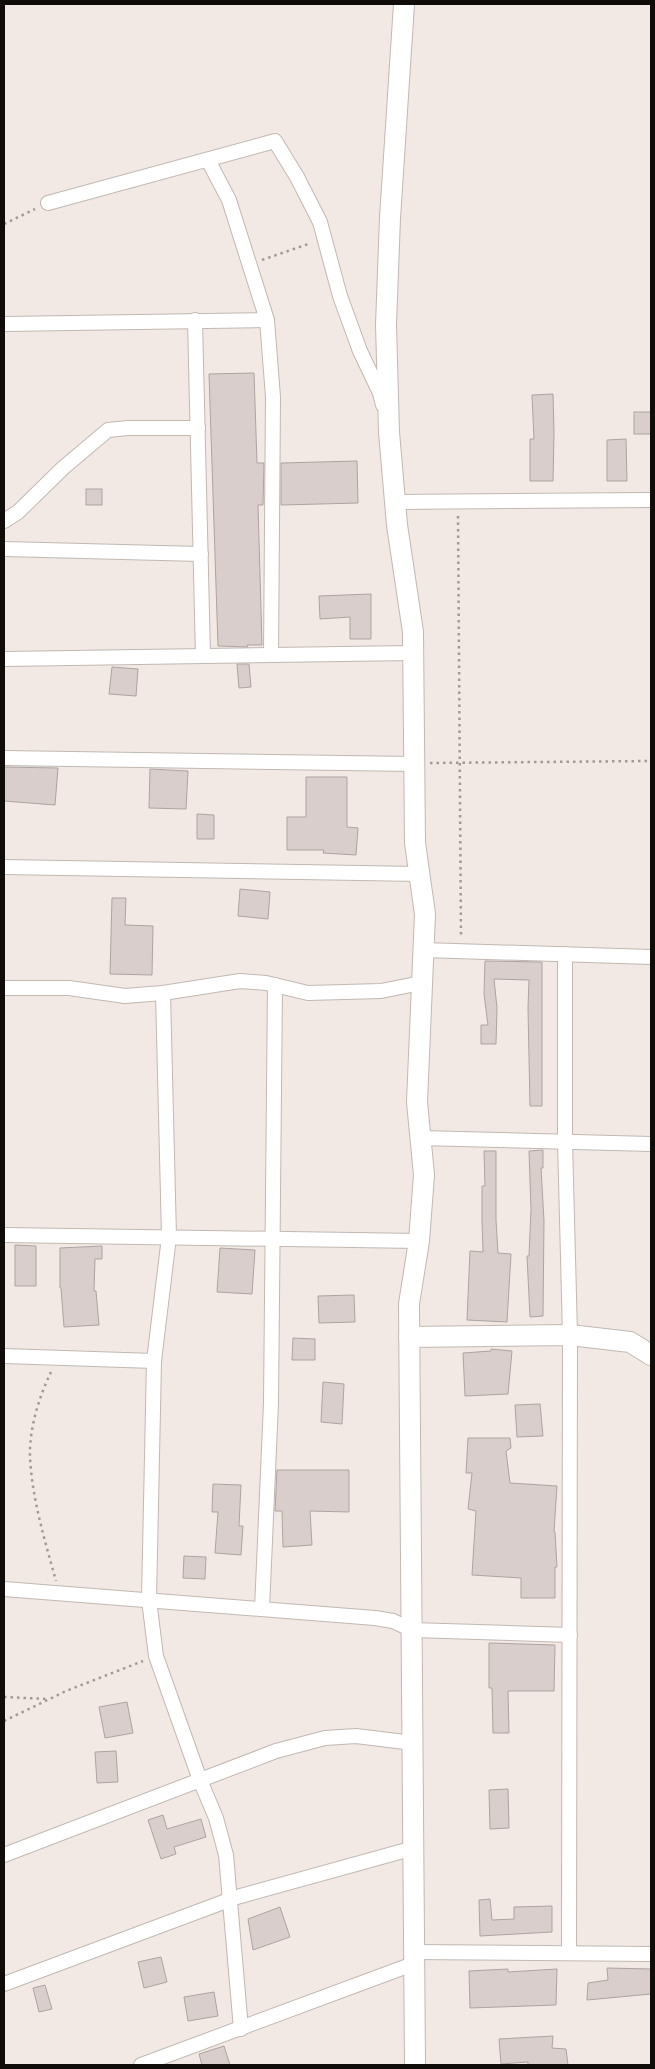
<svg xmlns="http://www.w3.org/2000/svg" width="655" height="2069" viewBox="0 0 655 2069" font-family="Poppins,sans-serif">
	<style>
		.building { fill: #d9cecc; stroke: #ada3a1 }
		.lines { fill: none; stroke-linecap: round; stroke-linejoin: round }
		.street-casing { stroke: #c1b8b2; stroke-width: 16 }
		.secondary-casing { stroke: #c1b8b2; stroke-width: 22 }
		.path { stroke: #a09995; stroke-width: 2.5; stroke-dasharray: 2.5 4; stroke-linecap: butt }
		.street { stroke: #fff; stroke-width: 14 }
		.secondary { stroke: #fff; stroke-width: 20 }
	</style>
	<rect width="100%" height="100%" fill="#f2e9e4"/>
	<g class="building">
		<path d="M254,373L257,463H264L263,505H258L262,645H247L248,647L218,646L209,374Z"/>
		<path d="M553,394L554,433L553,481H530V439H534L532,395Z"/>
		<rect x="634" y="412" width="17" height="22"/>
		<path d="M626,439L627,481H607V440Z"/>
		<path d="M357,461L358,503L281,505V463Z"/>
		<rect x="86" y="489" width="16" height="16"/>
		<path d="M371,594V639H350V617L320,619L319,596Z"/>
		<path d="M237,664H249L251,687L239,688Z"/>
		<path d="M112,667L138,669L136,696L109,694Z"/>
		<path d="M4,767L58,768L55,805L4,801Z"/>
		<path d="M150,769L188,771L186,809L149,808Z"/>
		<path d="M306,777H347V827L358,828L356,855L323,853L324,850H287V817H306Z"/>
		<path d="M197,814L214,815V839H197Z"/>
		<path d="M240,889L270,892L268,919L238,916Z"/>
		<path d="M112,898H126L125,925L153,926L152,975L110,974Z"/>
		<path d="M485,961L542,962V1106H530L528,1008L529,980L494,979L497,1008L496,1044H481V1025H488L484,994Z"/>
		<path d="M543,1150V1168H541L544,1221L543,1316L530,1317L527,1256H529L531,1209L529,1151Z"/>
		<path d="M484,1151H496V1220L498,1253L511,1254L507,1322L467,1320L470,1251L483,1252L482,1220V1186H485Z"/>
		<path d="M15,1245L36,1246V1286H15Z"/>
		<path d="M102,1246V1259H95L94,1291H96L99,1325L64,1327L61,1288H60V1248Z"/>
		<path d="M220,1248L255,1250L252,1294L217,1292Z"/>
		<path d="M354,1295L355,1322L319,1323L318,1296Z"/>
		<path d="M293,1338L315,1339V1360H292Z"/>
		<path d="M491,1349L512,1351L508,1394L465,1396L463,1353L491,1351Z"/>
		<path d="M323,1382L344,1384L342,1424L321,1422Z"/>
		<path d="M540,1404L543,1436L517,1437L515,1405Z"/>
		<path d="M468,1438H510L511,1448L506,1451L510,1483L557,1486L554,1532H555L557,1567H555V1598H521V1578L472,1575L476,1511L468,1509L472,1473H466Z"/>
		<path d="M277,1470H349V1512L310,1511L312,1545L283,1547L282,1511H275Z"/>
		<path d="M213,1484L241,1485L239,1526H243L241,1555L215,1553L218,1512H212Z"/>
		<path d="M184,1556L206,1557L205,1579L183,1578Z"/>
		<path d="M489,1643L555,1645L554,1691H508L509,1733H493L492,1688H489Z"/>
		<path d="M127,1702L133,1733L105,1738L99,1707Z"/>
		<path d="M116,1751L118,1782L97,1783L95,1752Z"/>
		<path d="M508,1789L509,1828L490,1829L489,1790Z"/>
		<path d="M163,1815L167,1829L201,1819L206,1837L174,1847L176,1854L161,1859L148,1820Z"/>
		<path d="M490,1899L492,1920L514,1919V1907L552,1906V1932L480,1936L479,1900Z"/>
		<path d="M280,1907L290,1937L253,1950L248,1919Z"/>
		<path d="M161,1957L167,1982L144,1988L138,1962Z"/>
		<path d="M607,1968L651,1969V1994L587,2000L588,1983L608,1980Z"/>
		<path d="M508,1969V1972L557,1969L556,2005L470,2008L469,1971Z"/>
		<path d="M45,1985L52,2009L39,2012L33,1988Z"/>
		<path d="M214,1992L218,2016L188,2021L184,1997Z"/>
		<path d="M553,2036L552,2048L566,2049L568,2065H528V2062L501,2064L499,2039Z"/>
		<path d="M224,2046L230,2065H202L199,2054Z"/>
	</g>
	<g class="lines">
		<defs>
			<g id="street">
				<path d="M208,160L229,200L267,320L273,397L271,655"/>
				<path d="M48,203L275,141L297,177L320,222L340,296L360,351L380,393L383,405"/>
				<path d="M195,320L203,656"/>
				<path d="M4,324L267,320"/>
				<path d="M395,502L651,500"/>
				<path d="M4,521L18,512L63,468L108,430L128,428H198"/>
				<path d="M4,549L201,554"/>
				<path d="M4,659L413,653"/>
				<path d="M4,758L415,764"/>
				<path d="M4,867L420,874"/>
				<path d="M423,950L651,957"/>
				<path d="M565,954V1141L570,1335L569,1953"/>
				<path d="M4,988H69L125,996L163,993L240,981L266,983L308,993L381,991L421,983"/>
				<path d="M163,993L169,1237L154,1361L149,1600L156,1656L200,1780L216,1818L226,1855L241,2029"/>
				<path d="M420,1138L651,1144"/>
				<path d="M4,1235L419,1241"/>
				<path d="M4,1356L154,1361"/>
				<path d="M4,1589L375,1618L393,1621L412,1630L570,1635"/>
				<path d="M262,1609L271,1403L275,985"/>
				<path d="M4,1855L276,1751L325,1738L356,1736L413,1743"/>
				<path d="M413,1952L651,1954"/>
				<path d="M4,1984L237,1897L414,1848"/>
				<path d="M141,2065L413,1964"/>
			</g>
			<g id="secondary">
				<path d="M404,4L390,218L386,325L389,432L397,525L413,632L415,843L425,914L417,1102L424,1175L419,1241L409,1304L415,2065"/>
				<path d="M409,1337L570,1335L630,1342L651,1355"/>
			</g>
		</defs>
		<use href="#street" class="street-casing"/>
		<use href="#secondary" class="secondary-casing"/>
		<g class="path">
			<path d="M4,224L35,209"/>
			<path d="M262,260L311,243"/>
			<path d="M458,516L461,938"/>
			<path d="M430,763L651,761"/>
			<path d="M51,1372C39,1397 29,1429 30,1457C32,1499 45,1541 56,1581"/>
			<path d="M4,1697L48,1699"/>
			<path d="M4,1721L66,1691L143,1661"/>
		</g>
		<use href="#street" class="street"/>
		<use href="#secondary" class="secondary"/>
	</g>
	<rect width="655" height="2069" fill="none" stroke="#0f0c0a" stroke-width="10"/>
</svg>
